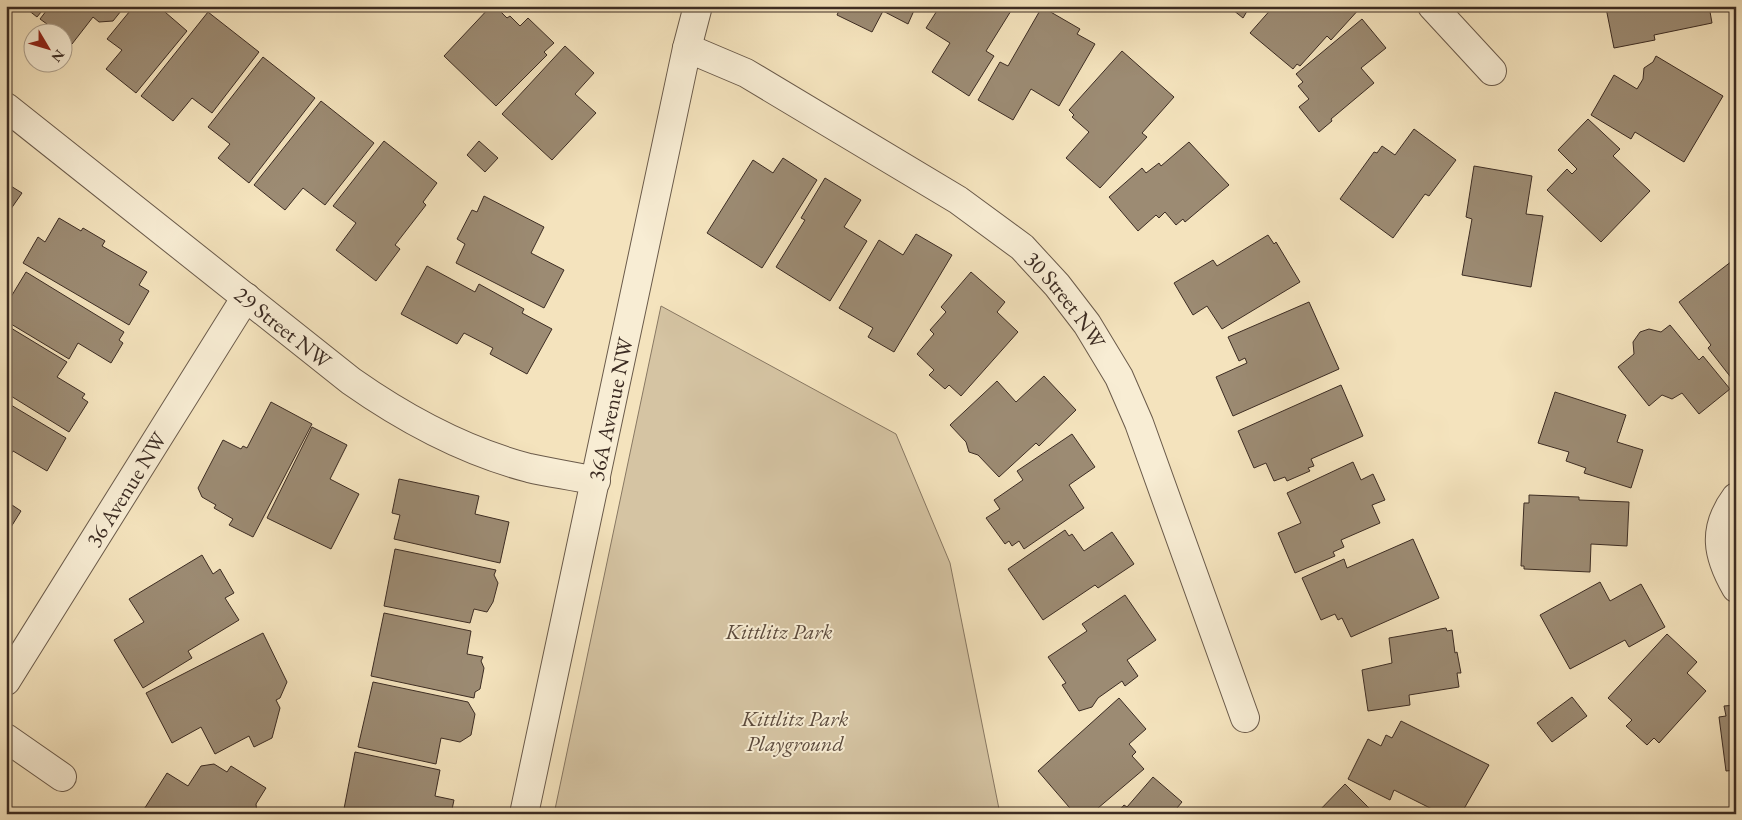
<svg xmlns="http://www.w3.org/2000/svg" width="1742" height="820" viewBox="0 0 1742 820" font-family="'EB Garamond',serif">
	<style>
		.green { fill: #d5c4a3; stroke: #887863 }
		.building { fill: #9c8b73; stroke: #3c2c23 }
		.lines { fill: none; stroke-linecap: round; stroke-linejoin: round }
		.street-casing { stroke: #6a5a4a; stroke-width: 30 }
		.street { stroke: #f8edd4; stroke-width: 28 }
		.labels { text-anchor: middle; dominant-baseline: central; stroke-width: 4; stroke-linejoin: round; paint-order: stroke }
		.street-label { font-size: 22px; fill: #3c2c23; stroke: #f8edd4 }
		.park-label { font-size: 22px; font-style: italic; fill: #5b4a3d; stroke: #f8edd4 }
	</style>
	<rect width="100%" height="100%" fill="#f4e3bd"/>
	<filter id="stains"><feTurbulence type="fractalNoise" baseFrequency=".004" numOctaves="4"/><feColorMatrix values="0 0 0 0 .2 0 0 0 0 .09 0 0 0 0 .02 0 0 0 .5 -.17"/></filter>
	<radialGradient id="worn" r=".72"><stop offset=".6" stop-color="#630" stop-opacity="0"/><stop offset="1" stop-color="#630" stop-opacity=".3"/></radialGradient>
	<path class="green" d="M661,306L896,434L950,563L1000,814H554Z"/>
	<g class="building">
		<path d="M23,6H46L37,17Z"/>
		<path d="M50,6H125L113,21L99,22L93,17L72,44L62,36V32H58L40,19Z"/>
		<path d="M134,6H158L187,31L136,93L106,69L122,50L107,39Z"/>
		<path d="M491,6H495L507,18L510,16L520,26L528,18L554,43L544,52L547,55L496,106L444,56Z"/>
		<path d="M841,6H916L908,24L883,11L872,32L837,15Z"/>
		<path d="M940,6H1014L986,51L994,56L969,96L932,72L950,43L926,28Z"/>
		<path d="M1228,6H1250L1243,18Z"/>
		<path d="M1279,6H1360L1361,7L1331,40L1327,36L1300,66L1297,64L1293,69L1250,33L1273,7L1276,10Z"/>
		<path d="M1614,6H1709L1712,23L1654,35L1655,40L1614,48L1606,8Z"/>
		<path d="M1042,7L1080,29L1077,34L1095,44L1059,106L1031,89L1013,120L978,100L1000,62L1008,66Z"/>
		<path d="M208,12L259,52L212,113L192,98L173,121L141,96Z"/>
		<path d="M1362,19L1386,48L1361,68L1374,83L1331,119L1332,121L1319,132L1299,107L1309,99L1298,86L1303,82L1296,74Z"/>
		<path d="M565,46L594,73L575,94L596,113L552,160L502,114Z"/>
		<path d="M1122,51L1174,97L1142,133L1147,137L1100,188L1066,158L1089,132L1072,117L1074,115L1069,110Z"/>
		<path d="M1656,56L1723,96L1684,162L1635,132L1631,139L1591,115L1614,75L1637,89L1643,79L1644,68L1653,62Z"/>
		<path d="M263,57L315,98L249,183L218,158L230,144L208,127Z"/>
		<path d="M321,101L374,143L325,205L303,188L285,210L254,185Z"/>
		<path d="M1588,119L1620,149L1613,156L1650,191L1601,242L1547,190L1567,169L1572,174L1577,169L1558,150Z"/>
		<path d="M1414,129L1456,160L1429,196L1425,194L1393,238L1340,199L1374,152L1377,153L1382,146L1395,155Z"/>
		<path d="M384,141L437,183L423,202L426,205L395,245L400,249L376,281L336,250L356,223L333,206Z"/>
		<path d="M479,141L498,158L485,172L467,155Z"/>
		<path d="M1189,142L1229,185L1185,222L1183,219L1176,225L1165,212L1159,218L1156,215L1138,231L1109,197L1142,168L1146,173L1159,163L1161,166Z"/>
		<path d="M783,158L817,180L762,268L707,233L753,160L773,173Z"/>
		<path d="M1474,166L1532,176L1526,214L1543,216L1531,287L1462,275L1472,219L1466,217Z"/>
		<path d="M825,178L861,200L844,227L867,241L830,301L776,267L805,220L801,218Z"/>
		<path d="M6,183L22,193L6,216Z"/>
		<path d="M484,196L544,227L531,253L564,270L544,308L456,263L465,244L457,239L472,210L477,212Z"/>
		<path d="M59,218L81,231L83,228L105,241L102,246L147,272L139,285L149,291L129,325L23,263L38,237L45,242Z"/>
		<path d="M916,234L952,255L894,352L868,337L873,328L839,308L879,240L903,255Z"/>
		<path d="M1268,235L1274,244L1276,242L1300,282L1222,329L1207,306L1193,315L1174,283L1213,260L1217,266Z"/>
		<path d="M1732,261L1736,266V384L1708,348L1711,345L1679,302Z"/>
		<path d="M427,266L475,292L479,284L524,309L522,313L552,329L527,374L490,354L493,348L464,333L457,344L401,314Z"/>
		<path d="M26,272L124,332L119,340L123,343L111,363L78,343L69,359L6,321V305Z"/>
		<path d="M971,272L1005,302L997,312L1018,332L961,396L949,385L945,389L929,375L934,370L917,354L934,334L930,330L946,312L941,307Z"/>
		<path d="M1309,302L1339,369L1233,416L1216,377L1247,363L1245,358L1239,361L1228,337Z"/>
		<path d="M6,325L67,362L57,377L85,394L82,398L88,402L69,432L6,393Z"/>
		<path d="M1670,325L1699,360L1703,356L1730,389L1699,414L1682,393L1672,399L1662,395L1649,406L1618,367L1634,354L1633,342L1640,332L1649,329L1661,332Z"/>
		<path d="M1044,376L1076,410L1039,446L1036,443L999,477L978,455L969,452L966,442L950,425L997,381L1016,402Z"/>
		<path d="M1341,385L1363,436L1311,459L1314,466L1308,468L1310,471L1287,481L1285,477L1274,481L1266,463L1254,468L1238,431Z"/>
		<path d="M1555,392L1626,415L1617,442L1643,450L1631,488L1584,473L1586,468L1566,461L1569,452L1538,443Z"/>
		<path d="M6,402L66,438L47,471L13,451L6,462Z"/>
		<path d="M271,402L312,424L253,537L229,525L233,519L214,508L216,505L202,497L198,488L223,440L241,449L243,446L247,448Z"/>
		<path d="M312,427L347,445L330,479L359,494L331,549L267,518Z"/>
		<path d="M1072,434L1095,467L1069,485L1084,508L1024,549L1019,541L1012,546L1009,541L1005,544L986,518L1000,509L994,500L1023,480L1017,471Z"/>
		<path d="M1353,462L1361,480L1373,474L1385,500L1372,505L1380,523L1341,540L1344,547L1333,552L1335,556L1295,573L1278,533L1301,523L1287,493Z"/>
		<path d="M399,479L479,496L475,514L509,522L500,563L394,539L400,515L392,513Z"/>
		<path d="M1529,495L1579,497V500L1629,502L1627,546L1591,544L1590,572L1524,569V566H1521L1524,503H1529Z"/>
		<path d="M6,501L21,511L6,535Z"/>
		<path d="M1065,530L1069,536L1072,534L1084,551L1112,532L1134,564L1098,588L1095,585L1043,620L1008,569Z"/>
		<path d="M1413,539L1439,598L1351,637L1342,618L1338,620L1335,614L1321,620L1302,578L1344,559L1347,568Z"/>
		<path d="M395,549L496,570L494,575L498,583L493,602L487,612L474,609L470,623L384,606Z"/>
		<path d="M202,555L213,574L220,569L234,593L225,598L239,620L188,651L192,658L143,688L114,640L144,622L129,599Z"/>
		<path d="M1600,582L1610,601L1641,584L1665,627L1629,647L1625,640L1570,669L1540,615Z"/>
		<path d="M1125,595L1156,640L1127,660L1138,676L1125,686L1122,681L1098,698L1092,707L1079,711L1062,685L1066,683L1048,657L1087,631L1082,624Z"/>
		<path d="M384,613L471,631L467,654L483,657L481,661L484,668L480,689L475,692L474,698L371,676Z"/>
		<path d="M1446,628L1447,631L1452,630L1455,653L1457,652L1461,673H1457L1459,687L1409,695L1410,705L1368,711L1362,670L1392,663L1389,638Z"/>
		<path d="M263,633L287,682L280,698L276,700L280,708L272,738L254,747L249,736L215,754L201,727L172,743L146,693Z"/>
		<path d="M1667,634L1697,662L1687,673L1706,691L1659,743L1654,738L1647,745L1626,726L1632,720L1608,698Z"/>
		<path d="M373,682L468,702L475,714L471,735L460,742L441,738L436,764L358,747Z"/>
		<path d="M1572,697L1587,716L1552,742L1537,723Z"/>
		<path d="M1119,698L1146,729L1129,744L1136,752L1132,756L1144,769L1091,814H1075L1038,771Z"/>
		<path d="M1736,705V770L1726,771L1719,717L1726,716L1724,706Z"/>
		<path d="M1401,721L1489,765L1461,814H1442L1394,790L1390,800L1348,779L1368,739L1381,746L1386,735L1392,738Z"/>
		<path d="M355,752L440,770L435,796L454,800L451,814H343Z"/>
		<path d="M214,764L227,772L231,766L266,788L256,804L257,814H141L167,773L188,786L201,766Z"/>
		<path d="M1153,777L1182,802L1172,814H1116L1124,805L1127,807Z"/>
		<path d="M1345,784L1375,814H1316Z"/>
	</g>
	<g class="lines">
		<defs>
			<g id="street">
				<path d="M1432,6L1492,71"/>
				<path id="s1" d="M687,48L746,73L958,200L1022,247L1057,285L1087,324L1119,377L1139,423L1245,718"/>
				<path id="s2" d="M6,107L351,381C405,419 464,451 529,468C551,473 574,476 596,481"/>
				<path d="M1736,497C1712,529 1717,555 1736,588"/>
				<path id="s3" d="M6,681L246,297"/>
				<path d="M6,738L62,777"/>
				<path id="s4" d="M524,814L687,48L698,6"/>
			</g>
		</defs>
		<use href="#street" class="street-casing"/>
		<use href="#street" class="street"/>
	</g>
	<g class="labels">
		<g class="street-label">
			<text stroke="none"><textPath href="#s1" startOffset="459">30 Street NW</textPath></text>
			<text stroke="none"><textPath href="#s2" startOffset="354">29 Street NW</textPath></text>
			<text stroke="none"><textPath href="#s4" startOffset="414">36A Avenue NW</textPath></text>
			<text stroke="none"><textPath href="#s3" startOffset="226">36 Avenue NW</textPath></text>
		</g>
		<g class="park-label">
			<text x="779" y="631">Kittlitz Park</text>
			<text x="795" y="718">Kittlitz Park<tspan x="795" dy="25">Playground</tspan></text>
		</g>
	</g>
	<rect width="1742" height="820" fill="none" stroke="#f4e3bd" stroke-width="25"/>
	<rect x="8" y="8" width="1727" height="805" fill="none" stroke="#3c2c23" stroke-width="2.5"/>
	<rect x="12" y="12" width="1717" height="795" fill="none" stroke="#3c2c23"/>
	<g transform="translate(48 48) rotate(128)"><circle r="24" fill="#f8edd4" stroke="#ada08d"/>
	<path d="M0-4L9 19L0 12L-9 19Z" fill="#8f2418"/>
	<text y="-8" font-size="14" font-weight="bold" text-anchor="middle" fill="#3c2c23">N</text>
	</g>
	<rect width="100%" height="100%" filter="url(#stains)"/>
	<rect width="100%" height="100%" fill="url(#worn)"/>
</svg>
